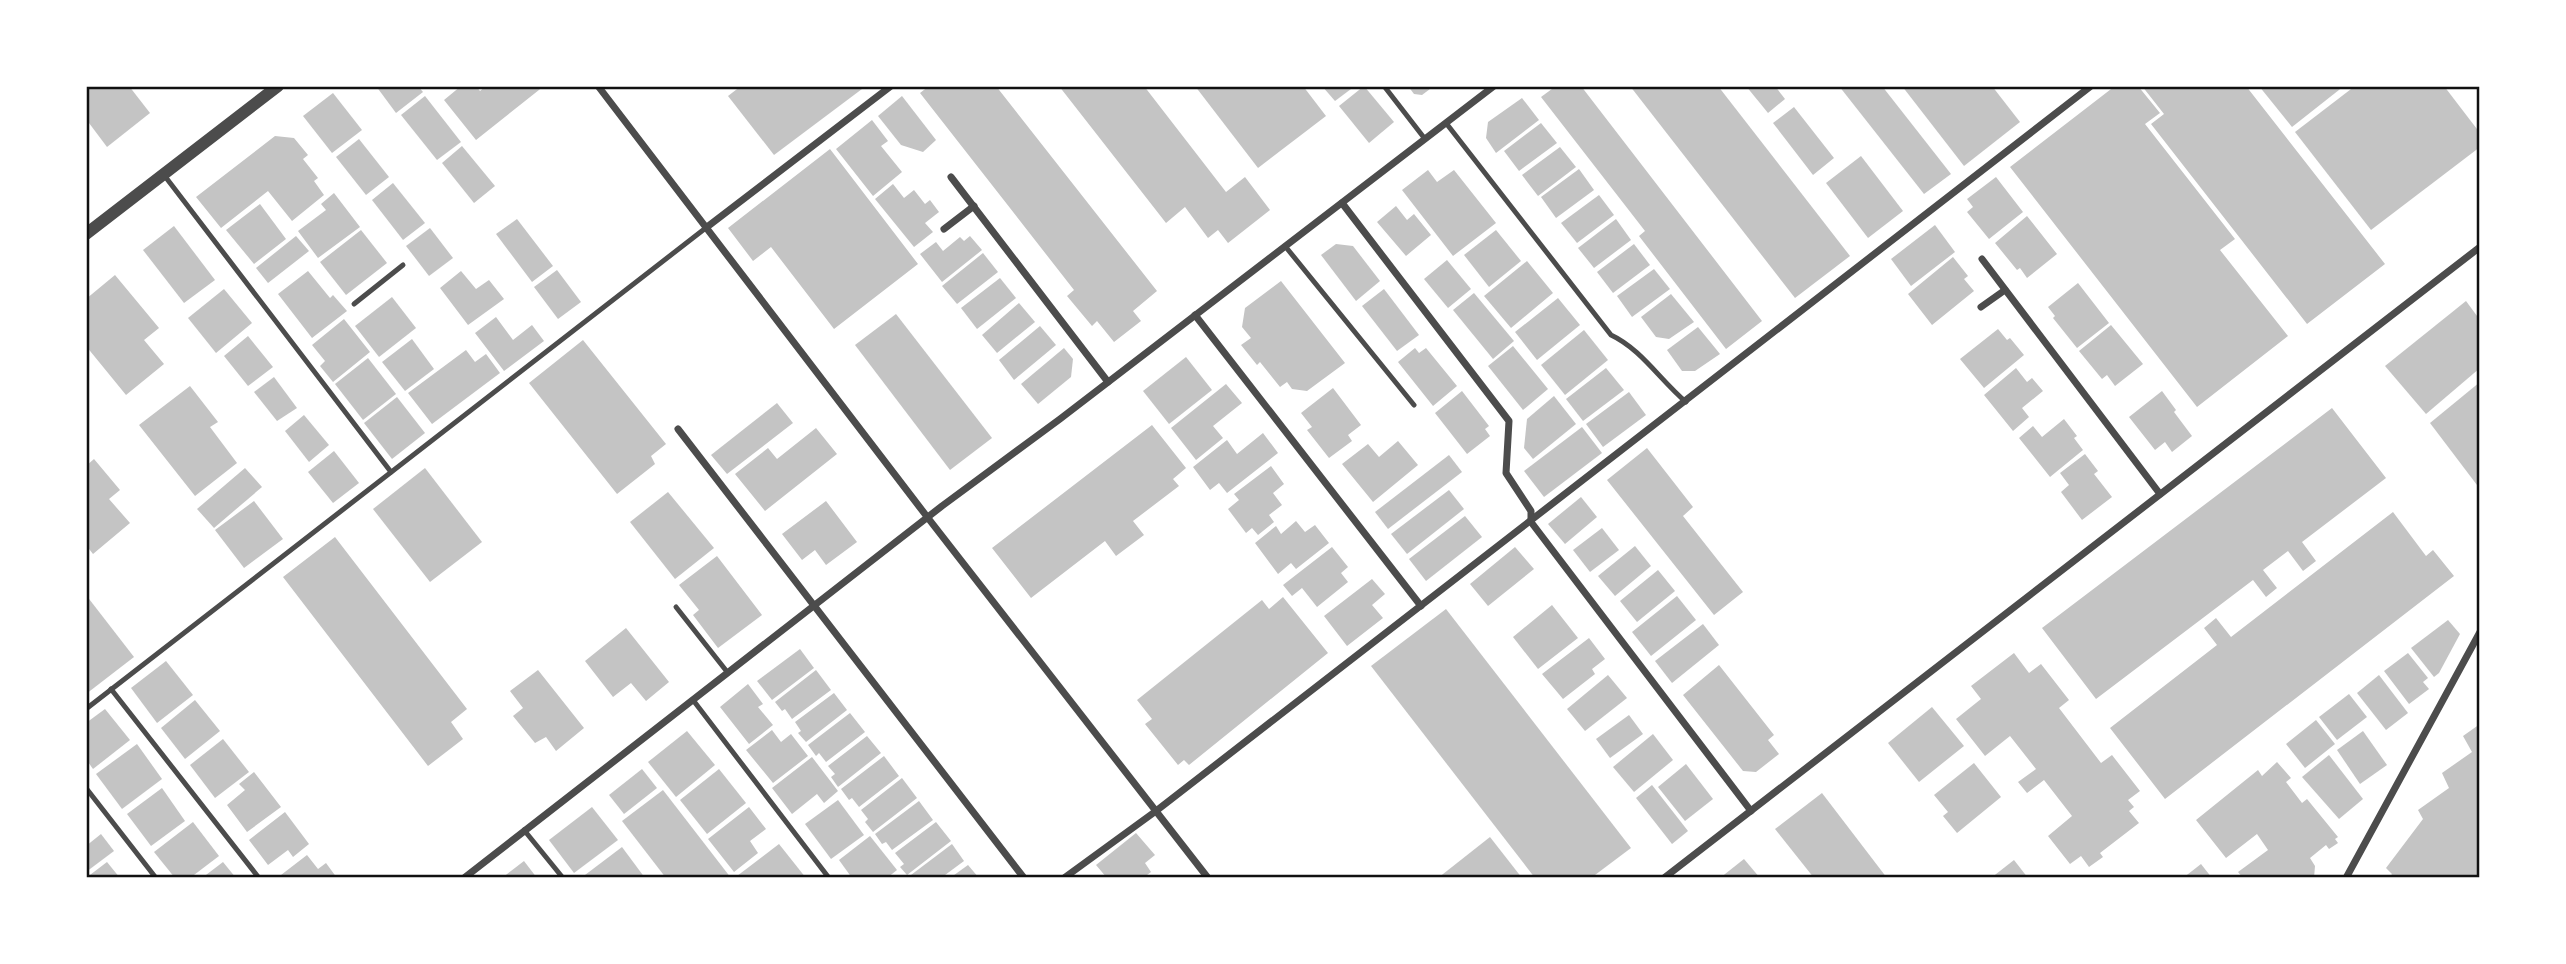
<svg xmlns="http://www.w3.org/2000/svg" width="2566" height="964" viewBox="0 0 2566 964" font-family="Helvetica,sans-serif">
	<style>
		.building { fill: #c4c4c4 }
		.lines { fill: none; stroke-linecap: round; stroke-linejoin: round }
		.service { stroke: #4c4c4c; stroke-width: 5 }
		.minor { stroke: #4c4c4c; stroke-width: 7 }
		.tertiary { stroke: #4c4c4c; stroke-width: 12 }
		.neatline { fill: none; stroke: #111; stroke-width: 2.5 }
	</style>
	<rect width="100%" height="100%" fill="#fff"/>
	<g class="building">
		<path d="M86,86H129L150,113L107,147L86,119Z"/>
		<path d="M376,86H418L423,92L396,113Z"/>
		<path d="M461,86H476L480,91L486,86H544L476,140L444,100Z"/>
		<path d="M741,86H866L774,155L728,96Z"/>
		<path d="M929,86H996L1157,291L1133,311L1141,321L1114,342L1097,321L1092,326L1067,296L1074,290L920,93Z"/>
		<path d="M1059,86H1144L1226,192L1245,177L1270,210L1228,243L1218,230L1208,238L1185,207L1166,223Z"/>
		<path d="M1195,86H1303L1326,116L1258,168Z"/>
		<path d="M1322,86H1355L1335,101Z"/>
		<path d="M1364,86L1394,122L1369,143L1339,106Z"/>
		<path d="M1408,86H1434L1422,95L1414,94Z"/>
		<path d="M1556,86H1581L1762,321L1726,349L1639,236L1645,231L1541,97Z"/>
		<path d="M1630,86H1718L1850,256L1795,298Z"/>
		<path d="M1746,86H1775L1785,99L1768,113Z"/>
		<path d="M1839,86H1882L1951,174L1924,194Z"/>
		<path d="M1902,86H1992L2020,122L1964,166Z"/>
		<path d="M2115,86H2138L2160,113L2145,124L2235,239L2220,250L2288,336L2197,407L2010,167Z"/>
		<path d="M2142,86H2246L2385,264L2307,324L2151,124L2164,114Z"/>
		<path d="M2259,86H2344L2292,127Z"/>
		<path d="M2355,86H2444L2480,133V147L2371,230L2295,132Z"/>
		<path d="M333,93L362,130L332,153L303,116Z"/>
		<path d="M425,96L461,142L437,160L401,115Z"/>
		<path d="M902,96L936,140L923,152L901,145L878,116Z"/>
		<path d="M1522,98L1539,120L1496,153L1486,138L1488,122Z"/>
		<path d="M1794,107L1834,158L1813,175L1773,123Z"/>
		<path d="M872,120L888,141L881,146L902,172L873,196L836,149Z"/>
		<path d="M1541,123L1557,143L1519,171L1504,151Z"/>
		<path d="M275,136L294,138L308,155L303,159L318,178L314,181L324,195L292,221L268,191L221,228L196,197Z"/>
		<path d="M359,139L389,177L366,195L336,157Z"/>
		<path d="M462,146L495,186L474,203L442,163Z"/>
		<path d="M1560,147L1576,167L1538,196L1522,175Z"/>
		<path d="M830,149L918,264L834,329L771,247L753,261L728,228Z"/>
		<path d="M1861,156L1903,211L1868,238L1826,183Z"/>
		<path d="M1579,169L1594,190L1556,218L1541,197Z"/>
		<path d="M1428,170L1437,182L1454,170L1496,223L1453,256L1402,190Z"/>
		<path d="M1996,177L2023,212L1989,239L1967,212L1973,207L1967,199Z"/>
		<path d="M393,183L425,223L403,240L372,200Z"/>
		<path d="M893,184L904,198L914,190L925,204L930,200L939,212L925,223L933,232L914,247L875,199Z"/>
		<path d="M334,193L360,227L318,258L298,231L326,210L321,204Z"/>
		<path d="M1599,195L1614,215L1577,243L1561,223Z"/>
		<path d="M260,204L286,239L254,264L226,230Z"/>
		<path d="M1396,206L1407,220L1414,214L1431,235L1406,256L1377,222Z"/>
		<path d="M2027,216L2057,254L2027,278L2020,268L2017,270L1995,243Z"/>
		<path d="M517,219L553,266L532,282L496,234Z"/>
		<path d="M1616,219L1631,240L1594,268L1578,248Z"/>
		<path d="M1935,225L1955,252L1911,286L1891,259Z"/>
		<path d="M174,226L215,280L184,303L143,250Z"/>
		<path d="M430,228L453,258L429,276L406,246Z"/>
		<path d="M361,230L387,263L346,295L320,262Z"/>
		<path d="M1496,230L1521,261L1489,287L1464,255Z"/>
		<path d="M296,236L309,251L268,283L256,268Z"/>
		<path d="M970,236L982,250L942,282L920,254L936,242L943,251L960,237L964,241Z"/>
		<path d="M1336,244L1353,246L1380,281L1356,301L1321,255Z"/>
		<path d="M1634,244L1650,265L1613,293L1597,272Z"/>
		<path d="M983,253L998,272L957,304L942,286Z"/>
		<path d="M1953,257L1968,276L1964,279L1974,291L1932,325L1908,294Z"/>
		<path d="M1447,260L1471,289L1448,308L1424,279Z"/>
		<path d="M1527,261L1553,293L1511,328L1484,296Z"/>
		<path d="M1654,269L1670,289L1632,317L1617,296Z"/>
		<path d="M557,270L581,302L558,319L534,287Z"/>
		<path d="M308,271L330,298L333,295L347,311L312,338L278,294Z"/>
		<path d="M461,271L476,289L489,280L504,299L468,325L440,288Z"/>
		<path d="M115,275L159,328L144,340L164,364L126,395L86,346V299Z"/>
		<path d="M1000,278L1016,298L977,329L961,308Z"/>
		<path d="M1281,281L1345,363L1307,391L1292,389L1287,382L1280,387L1260,362L1257,365L1241,345L1251,338L1242,327L1245,308Z"/>
		<path d="M2078,283L2109,323L2077,348L2053,318L2055,316L2048,307Z"/>
		<path d="M224,289L252,323L216,353L188,318Z"/>
		<path d="M1384,289L1419,335L1397,351L1362,306Z"/>
		<path d="M1474,293L1514,341L1493,359L1453,310Z"/>
		<path d="M1671,294L1694,322L1669,339L1656,337L1641,317Z"/>
		<path d="M392,297L416,328L379,357L355,326Z"/>
		<path d="M1558,298L1580,325L1537,360L1515,332Z"/>
		<path d="M2466,301L2480,320V368L2426,414L2385,366Z"/>
		<path d="M1019,303L1035,322L997,353L982,335Z"/>
		<path d="M896,314L992,438L950,470L855,345Z"/>
		<path d="M496,317L513,340L532,325L544,341L504,371L475,333Z"/>
		<path d="M344,319L370,352L333,382L320,366L325,361L312,345Z"/>
		<path d="M2111,325L2143,364L2115,386L2107,375L2102,379L2079,351Z"/>
		<path d="M1040,326L1056,345L1014,380L999,360Z"/>
		<path d="M1698,327L1720,354L1695,371H1682L1667,350Z"/>
		<path d="M1998,329L2007,340L2010,338L2024,355L1984,388L1960,359Z"/>
		<path d="M1584,330L1608,360L1565,395L1541,365Z"/>
		<path d="M248,336L273,367L248,386L224,356Z"/>
		<path d="M412,339L434,369L405,391L382,362Z"/>
		<path d="M583,340L666,444L651,456L655,464L617,494L529,383Z"/>
		<path d="M1513,346L1548,389L1523,410L1488,366Z"/>
		<path d="M1064,348L1073,359L1071,377L1038,404L1021,384Z"/>
		<path d="M1415,348L1419,353L1426,348L1457,386L1433,406L1398,362Z"/>
		<path d="M466,350L475,362L486,354L500,373L432,424L408,393Z"/>
		<path d="M1186,357L1212,390L1169,424L1143,391Z"/>
		<path d="M368,358L396,394L363,420L335,384Z"/>
		<path d="M1606,368L1624,390L1583,421L1566,399Z"/>
		<path d="M2016,368L2027,382L2032,378L2043,391L2022,408L2029,417L2013,431L1984,395Z"/>
		<path d="M274,377L297,408L277,421L254,392Z"/>
		<path d="M2480,382V489L2430,423Z"/>
		<path d="M1226,384L1242,403L1213,426L1223,438L1196,460L1171,428Z"/>
		<path d="M190,386L218,422L210,427L237,463L195,496L139,425Z"/>
		<path d="M1333,388L1361,425L1348,435L1352,441L1329,458L1307,430L1312,427L1301,413Z"/>
		<path d="M1462,391L1489,426L1485,429L1490,436L1467,454L1435,413Z"/>
		<path d="M2162,391L2176,410L2174,412L2192,436L2172,452L2165,442L2155,450L2129,417Z"/>
		<path d="M1629,392L1646,415L1603,447L1586,424Z"/>
		<path d="M1554,396L1576,424L1533,459L1524,448L1527,419Z"/>
		<path d="M397,397L425,433L392,459L364,423Z"/>
		<path d="M777,403L793,423L727,474L711,455Z"/>
		<path d="M2332,408L2386,478L2302,542L2316,561L2303,571L2288,551L2263,570L2277,588L2266,597L2253,580L2096,699L2042,628Z"/>
		<path d="M304,415L329,445L309,462L285,431Z"/>
		<path d="M2064,419L2077,436L2074,438L2083,450L2050,477L2019,438L2033,426L2042,437Z"/>
		<path d="M1152,425L1186,468L1173,479L1179,486L1133,521L1144,535L1116,556L1105,541L1031,598L992,548Z"/>
		<path d="M1582,427L1602,453L1544,497L1524,471Z"/>
		<path d="M816,428L837,454L765,511L735,474L768,448L777,459Z"/>
		<path d="M1263,433L1278,453L1227,493L1219,483L1210,490L1193,467L1227,440L1237,454Z"/>
		<path d="M1398,441L1418,465L1373,502L1342,464L1368,444L1379,457Z"/>
		<path d="M1647,448L1693,507L1683,516L1743,592L1714,615L1607,480Z"/>
		<path d="M334,451L359,483L333,503L308,472Z"/>
		<path d="M2085,454L2098,471L2094,474L2112,497L2082,520L2061,492L2069,485L2060,473Z"/>
		<path d="M1449,455L1462,472L1388,529L1375,512Z"/>
		<path d="M94,459L120,490L109,499L130,523L93,554L86,545V466Z"/>
		<path d="M1271,466L1284,484L1273,493L1282,505L1269,515L1274,522L1258,535L1252,528L1246,533L1228,509L1239,500L1234,494Z"/>
		<path d="M245,468L262,487L214,528L197,509Z"/>
		<path d="M425,468L482,542L430,582L373,509Z"/>
		<path d="M1449,490L1464,509L1407,554L1391,534Z"/>
		<path d="M668,492L714,548L675,579L630,522Z"/>
		<path d="M1581,497L1597,517L1565,544L1548,524Z"/>
		<path d="M254,501L283,539L244,568L215,530Z"/>
		<path d="M826,501L857,542L826,565L815,550L802,560L782,534Z"/>
		<path d="M2393,512L2426,556L2433,550L2454,576L2165,799L2110,728L2217,645L2204,628L2216,618L2231,637Z"/>
		<path d="M1465,516L1482,537L1426,581L1409,559Z"/>
		<path d="M1296,521L1305,532L1315,525L1329,543L1296,569L1291,563L1278,574L1255,543L1276,526L1281,534Z"/>
		<path d="M1602,528L1619,550L1590,572L1573,550Z"/>
		<path d="M335,537L467,709L451,722L463,739L428,766L283,577Z"/>
		<path d="M1635,546L1651,566L1615,596L1598,576Z"/>
		<path d="M1332,547L1348,567L1341,573L1348,582L1317,607L1302,588L1292,596L1283,585Z"/>
		<path d="M1515,547L1534,569L1488,606L1470,584Z"/>
		<path d="M717,556L762,615L718,648L693,615L699,610L679,585Z"/>
		<path d="M1658,570L1675,591L1637,622L1620,601Z"/>
		<path d="M1372,579L1385,594L1372,605L1383,618L1347,646L1324,616Z"/>
		<path d="M86,595L134,657L86,694Z"/>
		<path d="M1677,596L1696,620L1651,656L1632,632Z"/>
		<path d="M1283,597L1328,653L1189,765L1184,760L1178,765L1145,724L1152,719L1137,700L1262,600L1269,609Z"/>
		<path d="M1552,605L1578,638L1538,669L1513,637Z"/>
		<path d="M1446,609L1631,848L1591,878H1535L1371,666Z"/>
		<path d="M2448,620L2460,634L2439,673L2434,677L2411,648Z"/>
		<path d="M1703,624L1719,645L1672,683L1655,661Z"/>
		<path d="M626,628L669,682L646,701L631,683L613,697L585,661Z"/>
		<path d="M1589,638L1605,659L1592,669L1595,674L1563,699L1542,674Z"/>
		<path d="M800,649L814,668L772,700L757,681Z"/>
		<path d="M2014,653L2029,673L2041,664L2069,700L2059,708L2101,763L2112,755L2140,791L2128,800L2134,807L2129,811L2139,823L2100,853L2103,857L2089,867L2081,856L2070,864L2048,836L2072,816L2044,780L2027,793L2018,782L2036,769L2010,736L1985,756L1956,719L1981,699L1971,686Z"/>
		<path d="M2408,653L2428,678L2423,682L2429,689L2409,704L2384,671Z"/>
		<path d="M166,661L193,695L157,723L131,688Z"/>
		<path d="M1719,665L1774,735L1768,740L1779,754L1756,772L1743,771L1683,695Z"/>
		<path d="M538,670L584,728L556,751L546,737L535,743L513,716L523,708L510,691Z"/>
		<path d="M816,670L831,690L792,719L785,709L782,711L775,702Z"/>
		<path d="M1608,675L1627,698L1585,731L1567,709Z"/>
		<path d="M2379,675L2408,713L2386,730L2357,693Z"/>
		<path d="M748,684L763,704L758,707L773,725L749,744L720,707Z"/>
		<path d="M834,693L847,710L806,742L798,733L801,731L795,722Z"/>
		<path d="M2349,694L2367,717L2337,740L2319,717Z"/>
		<path d="M195,700L220,731L185,759L161,728Z"/>
		<path d="M1932,707L1964,746L1919,782L1888,743Z"/>
		<path d="M105,709L130,740L93,769L86,759V723Z"/>
		<path d="M850,713L865,732L826,762L819,753L816,756L808,745Z"/>
		<path d="M1629,715L1643,734L1610,758L1596,739Z"/>
		<path d="M2316,720L2335,744L2305,768L2286,744Z"/>
		<path d="M2480,724V878H2389L2392,874L2386,868L2423,819L2418,810L2449,788L2442,773L2472,752L2463,736Z"/>
		<path d="M772,730L781,742L791,734L808,756L773,783L746,750Z"/>
		<path d="M687,731L715,765L676,797L648,762Z"/>
		<path d="M2363,731L2387,765L2360,784L2337,750Z"/>
		<path d="M1653,734L1673,760L1634,792L1613,767Z"/>
		<path d="M867,736L881,753L838,787L831,777L835,774L828,766Z"/>
		<path d="M223,739L249,772L215,798L190,765Z"/>
		<path d="M137,744L162,779L122,809L96,774Z"/>
		<path d="M2329,755L2363,799L2339,819L2302,777Z"/>
		<path d="M884,756L899,776L859,807L852,798L849,800L841,789Z"/>
		<path d="M812,757L838,791L824,803L817,794L792,814L772,788Z"/>
		<path d="M2277,762L2291,778L2286,782L2302,803L2307,799L2338,837L2335,839L2338,843L2329,849L2326,845L2310,858L2315,866L2314,878H2243L2238,872L2268,850L2257,834L2226,858L2196,820L2258,770L2262,776Z"/>
		<path d="M1974,763L2001,797L1957,833L1943,816L1948,812L1934,795Z"/>
		<path d="M1686,764L1713,799L1685,821L1658,787Z"/>
		<path d="M642,769L657,788L624,814L609,795Z"/>
		<path d="M719,769L746,803L707,834L680,800Z"/>
		<path d="M254,772L281,807L247,832L227,805L245,790L239,784Z"/>
		<path d="M902,778L917,798L873,832L865,822L868,819L861,810Z"/>
		<path d="M1652,785L1688,831L1672,844L1636,798Z"/>
		<path d="M162,788L185,821L151,846L127,814Z"/>
		<path d="M663,790L731,878H666L622,821Z"/>
		<path d="M1822,793L1887,878H1814L1775,829Z"/>
		<path d="M838,800L864,835L831,859L805,824Z"/>
		<path d="M919,801L933,820L892,850L886,842L882,844L875,834Z"/>
		<path d="M592,807L618,840L574,873L549,840Z"/>
		<path d="M749,807L766,829L750,841L758,853L734,872L708,839Z"/>
		<path d="M285,812L309,844L293,857L288,850L268,865L249,840Z"/>
		<path d="M193,822L219,856L190,878H175L154,852Z"/>
		<path d="M936,822L951,841L907,875L900,867L904,864L895,853Z"/>
		<path d="M1136,833L1155,855L1145,863L1151,872L1143,878H1107L1096,865Z"/>
		<path d="M101,834L114,851L86,872V846Z"/>
		<path d="M870,836L897,870L887,878H852L839,860Z"/>
		<path d="M1490,837L1522,878H1438Z"/>
		<path d="M779,844L806,878H738L737,876Z"/>
		<path d="M952,844L964,861L941,878H907Z"/>
		<path d="M622,847L645,878H588L585,875Z"/>
		<path d="M307,855L318,869L326,863L337,878H284L281,875Z"/>
		<path d="M1744,859L1760,878H1720Z"/>
		<path d="M2014,860L2028,878H1991Z"/>
		<path d="M524,861L537,878H502Z"/>
		<path d="M107,862L120,878H86Z"/>
		<path d="M223,862L236,878H202Z"/>
		<path d="M2201,864L2212,878H2183Z"/>
		<path d="M968,865L979,878H950Z"/>
	</g>
	<g class="lines">
		<g class="service">
			<path d="M1384,86L1425,139"/>
			<path d="M1446,123L1611,335C1641,349 1660,380 1686,402"/>
			<path d="M164,175L391,472"/>
			<path d="M1285,246L1414,405"/>
			<path d="M354,304L403,265"/>
			<path d="M676,607L728,673"/>
			<path d="M111,689L259,878"/>
			<path d="M693,700L829,878"/>
			<path d="M86,709L707,227"/>
			<path d="M86,788L156,878"/>
			<path d="M524,830L563,878"/>
		</g>
		<g class="minor">
			<path d="M598,86L928,518L1208,878"/>
			<path d="M951,177L1108,382"/>
			<path d="M1342,203L1509,421L1506,473L1531,511V522L1751,811"/>
			<path d="M707,227L891,86"/>
			<path d="M944,229L974,206"/>
			<path d="M1982,259L2160,494"/>
			<path d="M1981,307L2005,290"/>
			<path d="M1195,315L1421,606"/>
			<path d="M678,429L1024,878"/>
			<path d="M464,878L942,506L1060,419L1494,86"/>
			<path d="M1064,878L1156,811L2091,86"/>
			<path d="M1664,878L2480,247"/>
			<path d="M2346,878L2480,632"/>
		</g>
		<path class="tertiary" d="M86,234L278,86"/>
	</g>
	<rect width="2566" height="964" fill="none" stroke="#ffffff" stroke-width="175"/>
	<rect x="88" y="88" width="2390" height="788" class="neatline"/>
</svg>
